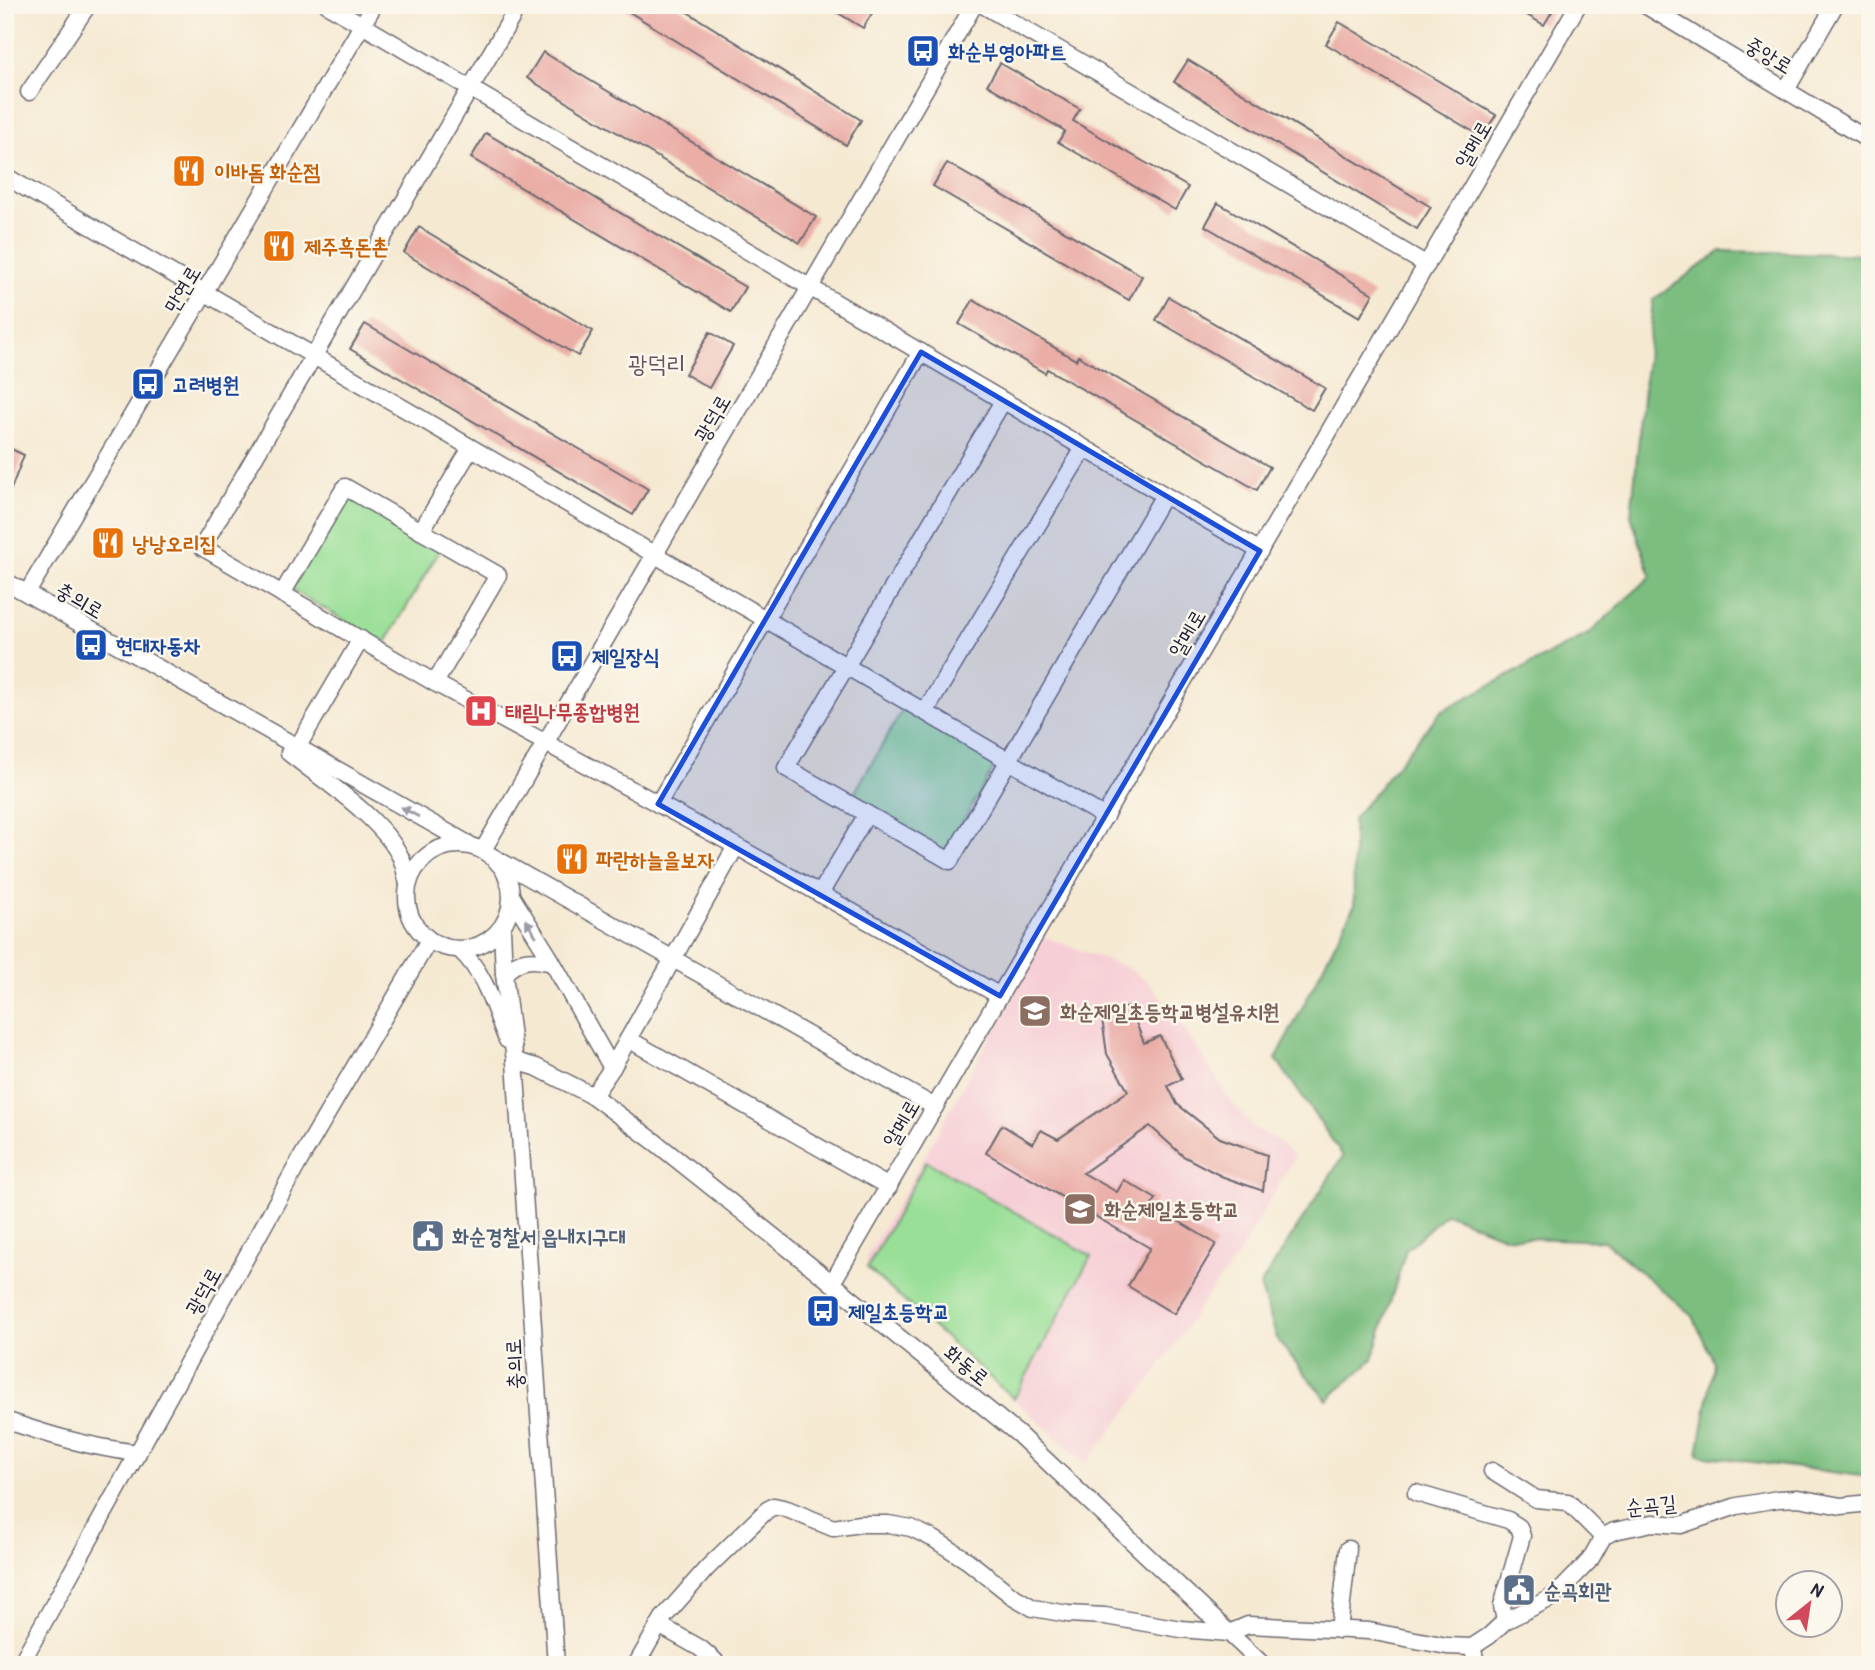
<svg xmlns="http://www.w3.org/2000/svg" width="1875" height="1670" viewBox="0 0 1875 1670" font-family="'Patrick Hand','Poor Story',sans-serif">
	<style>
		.built { fill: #f6cfd6 }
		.green { fill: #9adf97; stroke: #5e8069; stroke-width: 2 }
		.forest { fill: #7bbe80; stroke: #4e705e; stroke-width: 2 }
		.building { fill: #eaaea7 }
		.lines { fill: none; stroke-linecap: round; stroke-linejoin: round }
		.minor-casing { stroke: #6c6870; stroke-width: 19 }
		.minor { stroke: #fff; stroke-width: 16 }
		.oneway { fill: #9c9ca7 }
		.marked { fill: #1d4ed8; fill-opacity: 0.2; stroke: #1d4ed8; stroke-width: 5; stroke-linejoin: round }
		.labels { text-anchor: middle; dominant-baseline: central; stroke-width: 5; stroke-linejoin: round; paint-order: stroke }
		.transit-label { font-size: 21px; font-weight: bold; fill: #164399; stroke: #fbf7ec; text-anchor: start }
		.street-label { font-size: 21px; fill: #22223b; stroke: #fbf7ec }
		.food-label { font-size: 21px; font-weight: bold; fill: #c56008; stroke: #fbf7ec; text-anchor: start }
		.health-label { font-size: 21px; font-weight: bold; fill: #be3a42; stroke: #fbf7ec; text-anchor: start }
		.education-label { font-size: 21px; font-weight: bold; fill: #785e54; stroke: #fbf7ec; text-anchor: start }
		.service-label { font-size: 21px; font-weight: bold; fill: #4e5e75; stroke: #fbf7ec; text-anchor: start }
		.quarter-label { font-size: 24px; fill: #685361; stroke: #fbf7ec }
	</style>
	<rect width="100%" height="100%" fill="#fbf7ec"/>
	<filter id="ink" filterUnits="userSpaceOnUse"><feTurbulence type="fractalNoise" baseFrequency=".0143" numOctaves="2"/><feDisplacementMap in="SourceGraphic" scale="14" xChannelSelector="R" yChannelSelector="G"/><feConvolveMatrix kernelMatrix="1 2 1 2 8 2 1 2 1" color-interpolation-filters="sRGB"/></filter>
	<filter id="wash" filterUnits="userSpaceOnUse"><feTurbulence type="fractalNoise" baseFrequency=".00686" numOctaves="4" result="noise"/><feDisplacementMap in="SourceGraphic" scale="28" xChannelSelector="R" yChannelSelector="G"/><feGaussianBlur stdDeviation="1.57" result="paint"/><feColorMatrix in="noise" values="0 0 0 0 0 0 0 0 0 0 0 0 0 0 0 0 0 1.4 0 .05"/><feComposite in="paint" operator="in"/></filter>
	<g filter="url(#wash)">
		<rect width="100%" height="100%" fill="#f5e9d2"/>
		<path class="built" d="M1045,937L1128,968L1148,982L1175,1015L1231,1102L1254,1128L1278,1141L1295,1156L1236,1259L1206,1297L1155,1374L1086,1464L867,1268L866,1257L922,1161Z"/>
		<g class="green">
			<path d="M346,494L440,549L385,644L291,589Z"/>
			<path d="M903,709L997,763L944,853L851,799Z"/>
			<path d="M926,1161L1091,1256L1014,1399L867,1268Z"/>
		</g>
		<path class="forest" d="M1721,251L1870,255V1477L1698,1455L1714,1363L1693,1316L1604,1241L1506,1237L1446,1213L1406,1250L1373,1359L1327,1400L1278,1341L1260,1286L1343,1156L1276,1059L1354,906L1353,819L1441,711L1590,633L1651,576L1631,516L1653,300Z"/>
		<g id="blocks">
			<g class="building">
				<path d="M618,5H676L861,120L846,145Z"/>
				<path d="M825,5H877L863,28Z"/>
				<path d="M1510,5H1556L1544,25Z"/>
				<path d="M1339,22L1496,115L1482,137L1326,44Z"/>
				<path d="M543,52L816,217L800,243L527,78Z"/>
				<path d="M1188,60L1431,207L1417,229L1174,82Z"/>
				<path d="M1000,63L1080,109L1073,121L1188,187L1175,210L1058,142L1065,131L987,85Z"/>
				<path d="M486,133L745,287L731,312L471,158Z"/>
				<path d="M947,163L1142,276L1129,300L933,186Z"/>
				<path d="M1218,203L1373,294L1360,317L1205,226Z"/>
				<path d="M419,227L593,331L578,356L404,253Z"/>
				<path d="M1169,297L1325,388L1312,410L1156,320Z"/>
				<path d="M973,300L1076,360L1078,356L1270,467L1257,490L1047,369L1045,373L959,324Z"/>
				<path d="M365,324L648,489L633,515L350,349Z"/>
				<path d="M710,332L733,346L709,388L685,374Z"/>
				<path d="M5,446L24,455L6,502H5Z"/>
				<path d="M1130,1007L1144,1043L1160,1036L1182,1079L1168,1086L1177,1104L1220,1138L1267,1155L1263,1191L1221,1176L1183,1156L1150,1126L1083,1173L1117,1192L1124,1180L1156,1199L1152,1205L1216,1244L1174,1314L1128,1286L1150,1248L986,1153L1002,1125L1033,1144L1041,1130L1058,1139L1128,1091L1107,1054L1101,1011Z"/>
			</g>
		</g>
	</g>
	<g filter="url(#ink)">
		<use href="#blocks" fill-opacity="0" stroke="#6c6870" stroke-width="2"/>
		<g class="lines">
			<defs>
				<g id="minor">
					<path d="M328,5L1260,551"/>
					<path d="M519,5L202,547L435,683L736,846L1000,996"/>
					<path d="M983,5L1427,265"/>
					<path d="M1645,5L1870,141"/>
					<path d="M1786,90L1835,5"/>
					<path d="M29,92L88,5"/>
					<path d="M5,176L1105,817"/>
					<path d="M1003,401L786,768L950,861L1164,495"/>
					<path d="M421,531L498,575L435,683"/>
					<path d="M5,581L470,845"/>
					<path d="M27,593L374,5"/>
					<path d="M282,594L345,487L421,531L471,448"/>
					<path d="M925,712L1084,448"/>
					<path d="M297,748L361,639"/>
					<path d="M289,753C322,779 383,819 401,858C404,865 406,876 408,884"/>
					<path d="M658,804L921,352"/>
					<circle cx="459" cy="897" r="52"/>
					<path d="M483,850L974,5"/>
					<path d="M493,857L935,1107"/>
					<path d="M820,894L867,814"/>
					<path d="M512,897L550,958L612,1068"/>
					<path d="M502,928L504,974L515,1061L556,1665"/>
					<path d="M460,950C485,973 494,1008 507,1040"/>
					<path d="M504,974C519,958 532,958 552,963"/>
					<path d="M628,1039L889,1187"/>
					<path d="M515,1061L536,1067L593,1096L655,1142L832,1283L1018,1434L1263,1665"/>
					<path d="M593,1096L612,1068L736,846"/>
					<path d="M832,1283L1578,5"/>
					<path d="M5,1420C52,1436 89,1447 138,1453"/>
					<path d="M1492,1471L1536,1499L1568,1502L1603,1537"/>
					<path d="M1416,1493L1508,1520L1519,1527L1522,1536L1502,1606L1505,1621"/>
					<path d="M659,1625L700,1648L715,1661V1665"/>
					<path d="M1339,1630L1348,1549"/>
					<path d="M1472,1647L1477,1665"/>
					<path d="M20,1665L300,1160L429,940"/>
					<path d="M636,1665L663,1618L707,1568L767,1510L774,1506L787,1509L833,1528L860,1524H888L911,1528L934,1539L968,1561L1011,1595L1033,1608L1068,1614L1105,1616L1181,1629L1229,1633L1248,1625L1369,1631L1447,1646L1472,1647L1489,1636L1505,1621L1551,1598L1562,1589L1590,1560L1603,1537L1614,1531L1652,1523L1681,1525L1737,1506L1778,1499L1798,1498L1841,1506L1870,1503"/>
				</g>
			</defs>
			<use href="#minor" class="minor-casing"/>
			<use href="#minor" class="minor"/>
		</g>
		<defs><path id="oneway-solid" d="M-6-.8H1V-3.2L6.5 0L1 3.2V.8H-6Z" transform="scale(1.75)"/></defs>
		<g class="oneway">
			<use href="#oneway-solid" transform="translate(410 812) rotate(-151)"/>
			<use href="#oneway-solid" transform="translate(531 928) rotate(-122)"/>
		</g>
	</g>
	<path class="marked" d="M921,352L1260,551L1000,996L658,804Z"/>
	<defs>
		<symbol id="bus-square" viewBox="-11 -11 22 22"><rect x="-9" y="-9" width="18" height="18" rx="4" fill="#1a4fb4" stroke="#fbf7ec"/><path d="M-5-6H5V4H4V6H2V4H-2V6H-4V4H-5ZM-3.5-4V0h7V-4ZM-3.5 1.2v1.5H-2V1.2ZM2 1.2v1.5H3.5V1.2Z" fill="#fff"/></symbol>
		<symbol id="restaurant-square" viewBox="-11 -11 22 22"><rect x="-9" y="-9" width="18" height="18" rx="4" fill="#e8710a" stroke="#fbf7ec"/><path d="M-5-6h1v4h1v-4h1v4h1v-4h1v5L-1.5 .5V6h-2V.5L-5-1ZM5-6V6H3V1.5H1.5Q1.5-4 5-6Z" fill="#fff"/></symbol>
		<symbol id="hospital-square" viewBox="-11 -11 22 22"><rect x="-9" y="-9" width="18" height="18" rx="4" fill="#e0444e" stroke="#fbf7ec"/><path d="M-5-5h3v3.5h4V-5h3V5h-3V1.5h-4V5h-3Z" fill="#fff"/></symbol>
		<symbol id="school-square" viewBox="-11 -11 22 22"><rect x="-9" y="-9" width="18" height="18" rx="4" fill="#8d6e63" stroke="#fbf7ec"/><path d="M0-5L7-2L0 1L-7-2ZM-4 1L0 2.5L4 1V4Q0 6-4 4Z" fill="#fff"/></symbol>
		<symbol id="civic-square" viewBox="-11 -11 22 22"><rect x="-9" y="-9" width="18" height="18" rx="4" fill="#5c6f8a" stroke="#fbf7ec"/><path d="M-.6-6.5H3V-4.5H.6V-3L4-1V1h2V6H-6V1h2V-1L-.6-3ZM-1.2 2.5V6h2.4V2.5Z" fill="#fff"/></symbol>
	</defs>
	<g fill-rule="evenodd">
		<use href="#bus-square" x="904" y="32" width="38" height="38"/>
		<use href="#restaurant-square" x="170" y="152" width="38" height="38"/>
		<use href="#restaurant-square" x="260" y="227" width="38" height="38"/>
		<use href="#bus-square" x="129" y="365" width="38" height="38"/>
		<use href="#restaurant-square" x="89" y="524" width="38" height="38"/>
		<use href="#bus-square" x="72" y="626" width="38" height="38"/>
		<use href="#bus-square" x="548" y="637" width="38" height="38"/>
		<use href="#hospital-square" x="462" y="692" width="38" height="38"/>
		<use href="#restaurant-square" x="553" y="840" width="38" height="38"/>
		<use href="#school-square" x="1016" y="992" width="38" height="38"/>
		<use href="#school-square" x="1061" y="1190" width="38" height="38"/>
		<use href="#civic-square" x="409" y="1217" width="38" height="38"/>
		<use href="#bus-square" x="804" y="1292" width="38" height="38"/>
		<use href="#civic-square" x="1500" y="1571" width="38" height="38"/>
	</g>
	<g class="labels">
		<g class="transit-label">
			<text x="948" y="51">화순부영아파트</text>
			<text x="172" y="384">고려병원</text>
			<text x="116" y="645">현대자동차</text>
			<text x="592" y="656">제일장식</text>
			<text x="848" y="1311">제일초등학교</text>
		</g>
		<g class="street-label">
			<text transform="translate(1769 55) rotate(31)">중앙로</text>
			<text transform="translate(1473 144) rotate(-60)">알메로</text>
			<text transform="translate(182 289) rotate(-59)">만연로</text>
			<text transform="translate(712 418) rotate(-60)">광덕로</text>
			<text transform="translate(80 600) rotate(30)">충의로</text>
			<text transform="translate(1187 633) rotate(-60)">알메로</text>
			<text transform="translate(901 1123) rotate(-60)">알메로</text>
			<text transform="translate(203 1291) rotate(-61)">광덕로</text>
			<text transform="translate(514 1364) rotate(-93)">충의로</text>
			<text transform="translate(967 1365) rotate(39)">화동로</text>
			<text transform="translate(1651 1505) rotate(-6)">순곡길</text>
		</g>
		<g class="food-label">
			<text x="214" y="171">이바돔 화순점</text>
			<text x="304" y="246">제주흑돈촌</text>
			<text x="132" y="543">낭낭오리집</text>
			<text x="596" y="859">파란하늘을보자</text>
		</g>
		<g class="health-label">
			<text x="505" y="711">태림나무종합병원</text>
		</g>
		<g class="education-label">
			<text x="1060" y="1011">화순제일초등학교병설유치원</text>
			<text x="1104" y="1209">화순제일초등학교</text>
		</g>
		<g class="service-label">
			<text x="452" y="1236">화순경찰서 읍내지구대</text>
			<text x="1544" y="1590">순곡회관</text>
		</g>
		<g class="quarter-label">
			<text x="657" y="363">광덕리</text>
		</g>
	</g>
	<rect width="1875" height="1670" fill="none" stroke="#fbf7ec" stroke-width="28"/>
	<g transform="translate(1809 1604) rotate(30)"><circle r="33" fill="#fbf7ec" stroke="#a4a2a5" stroke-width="2"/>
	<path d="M0-5L12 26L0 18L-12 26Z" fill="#d1495b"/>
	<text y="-10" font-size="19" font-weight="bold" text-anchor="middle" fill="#22223b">N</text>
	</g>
</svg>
